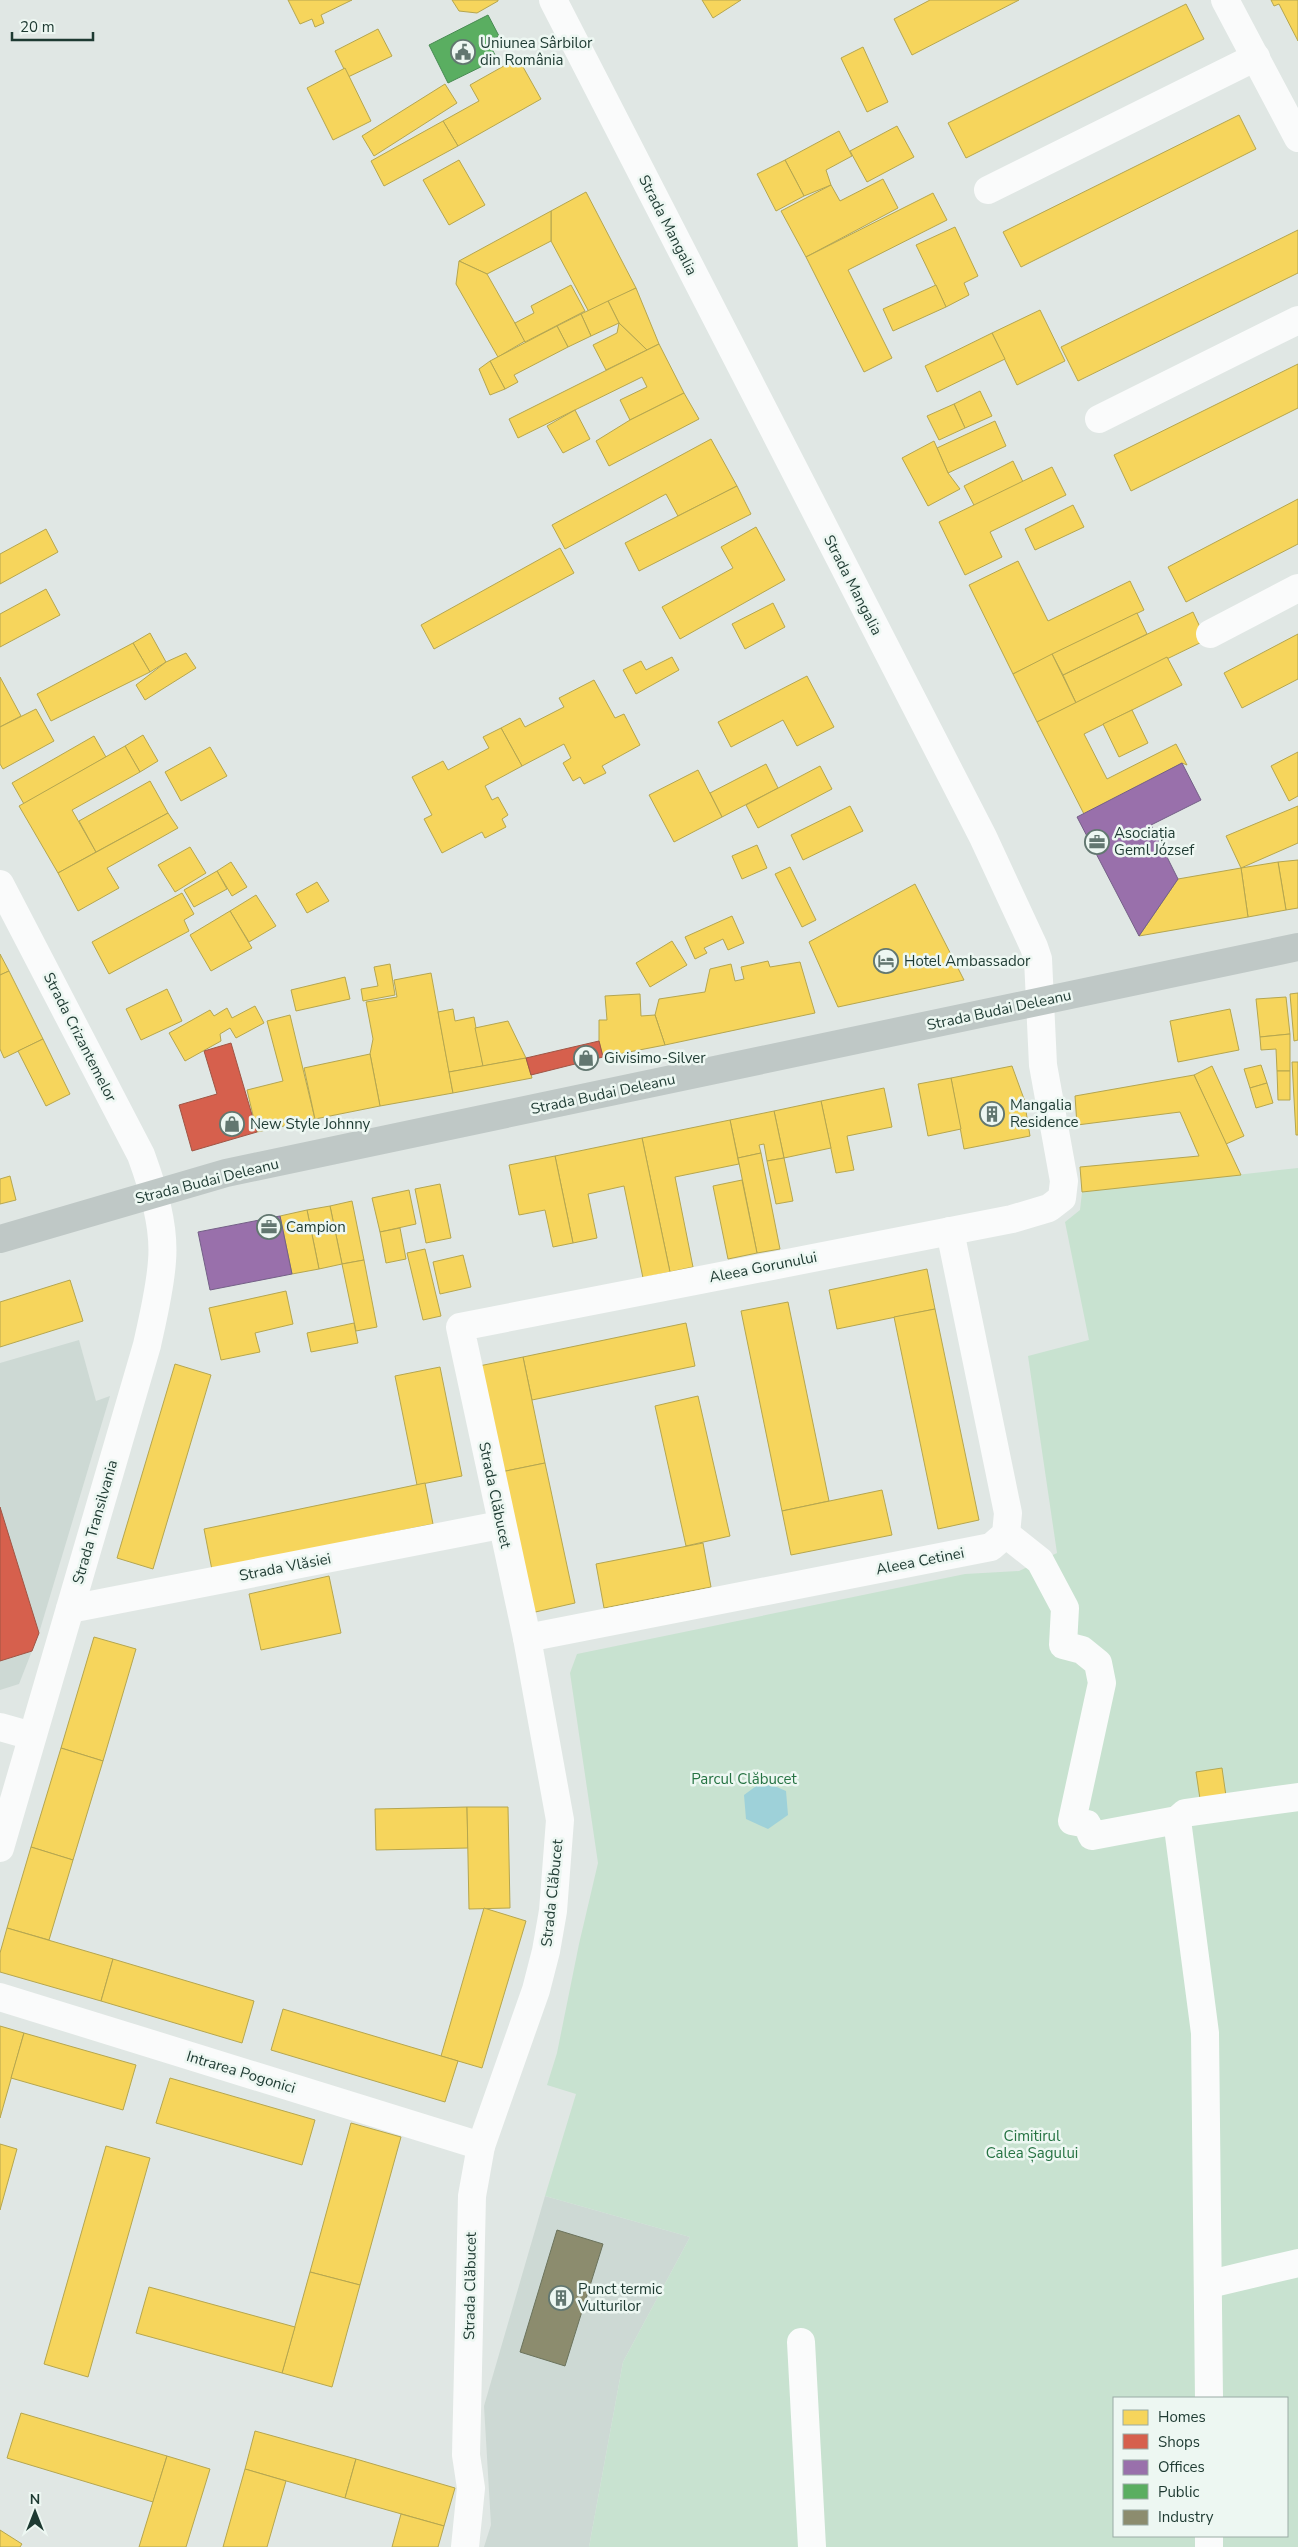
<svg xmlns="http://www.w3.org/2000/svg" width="1298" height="2547" viewBox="0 0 1298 2547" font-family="'Nunito Sans',sans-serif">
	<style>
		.built { fill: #cdd9d4 }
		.green { fill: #c8e2d0; fill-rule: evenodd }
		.water { fill: #9ed1d9 }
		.homes { fill: #f6d55c; stroke: #b5a64f }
		.shops { fill: #d6604d; stroke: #9f5545 }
		.offices { fill: #9970ab; stroke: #746087 }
		.public { fill: #5aae61; stroke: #488b53 }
		.industry { fill: #8c8c6e; stroke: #6b735c }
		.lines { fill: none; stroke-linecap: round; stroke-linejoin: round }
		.minor { stroke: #fafbfb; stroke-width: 28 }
		.major { stroke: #bfc8c6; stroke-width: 28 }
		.labels { text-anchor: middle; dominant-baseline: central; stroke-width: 5; stroke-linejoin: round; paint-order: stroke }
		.poi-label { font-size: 15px; fill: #1e3a32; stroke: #edf7f2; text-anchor: start }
		.street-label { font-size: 15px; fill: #1e3a32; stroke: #edf7f2 }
		.park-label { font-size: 15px; fill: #267343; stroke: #edf7f2 }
	</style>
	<rect width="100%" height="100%" fill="#e0e7e4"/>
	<g class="built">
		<path d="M79,1340L96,1401L110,1396L39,1633L19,1684L0,1690V1363Z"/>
		<path d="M545,2196L690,2237L623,2362L589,2547H484L491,2525L484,2406Z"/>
	</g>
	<path class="green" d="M1298,1168V2547H589L623,2362L690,2237L545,2196L576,2094L547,2085L557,2053L579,1944L598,1863L570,1673L577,1654L965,1574L1019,1571L1057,1553L1028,1356L1089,1340L1065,1222L1080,1210L1082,1192ZM1114,2398H1287V2536H1114Z"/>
	<path class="water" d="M763,1781L786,1791L788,1815L768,1829L746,1819L744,1795Z"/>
	<g class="homes">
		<path d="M288,0H352L321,15L324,23L315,27L312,19L300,24Z"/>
		<path d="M452,0H498V1L477,13L459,11Z"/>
		<path d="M702,0H741L713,18Z"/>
		<path d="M930,0H1019L912,55L894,19Z"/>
		<path d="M1271,0H1298V41L1279,4L1274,6Z"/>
		<path d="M1186,4L1204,39L966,158L948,123Z"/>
		<path d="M378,29L392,56L348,77L335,51Z"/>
		<path d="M863,47L888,102L867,112L841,58Z"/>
		<path d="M518,58L541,99L458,146L443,121L479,101L470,85Z"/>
		<path d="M345,68L371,121L333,140L307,88Z"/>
		<path d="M445,84L457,103L374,156L362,136Z"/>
		<path d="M1239,115L1256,149L1021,267L1003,232Z"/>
		<path d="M443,121L458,146L384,186L371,161Z"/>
		<path d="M897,126L914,157L867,182L850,151Z"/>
		<path d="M839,131L852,156L826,170L831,185L804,196L785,160Z"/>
		<path d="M459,160L485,205L449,225L423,180Z"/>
		<path d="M785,160L804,196L776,211L757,174Z"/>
		<path d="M883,179L898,208L806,257L781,211L831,185L840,201Z"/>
		<path d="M586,192L636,288L589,312L551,241V211Z"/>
		<path d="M933,193L947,220L848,270L892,358L864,372L806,257Z"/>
		<path d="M551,211V241L487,274L459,261Z"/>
		<path d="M955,227L978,276L964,283L969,295L946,307L916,245Z"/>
		<path d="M1298,230V273L1078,381L1061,347Z"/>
		<path d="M459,261L487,274L525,341L498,357L456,284Z"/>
		<path d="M571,285L585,311L525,342L515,323L534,313L531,306Z"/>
		<path d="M936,285L946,307L893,331L883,309Z"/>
		<path d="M636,288L659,344L647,350L619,323L608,301Z"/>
		<path d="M608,301L619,323L591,336L581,314Z"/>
		<path d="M1040,310L1065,361L1017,385L992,333Z"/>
		<path d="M581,314L591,336L568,347L557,326Z"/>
		<path d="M619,323L647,350L606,370L593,345L617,333Z"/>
		<path d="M557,326L568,347L514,375L518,382L505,389L490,361Z"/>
		<path d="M992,333L1005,359L937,392L925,366Z"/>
		<path d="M659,344L684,393L630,420L620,400L647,387L642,377L518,438L509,419Z"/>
		<path d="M490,361L505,389L490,395L479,369Z"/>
		<path d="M1298,364V408L1131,491L1114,455Z"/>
		<path d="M980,391L992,416L965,428L954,404Z"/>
		<path d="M684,393L699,419L609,466L596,441L630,420Z"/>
		<path d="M954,404L965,428L939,440L927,416Z"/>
		<path d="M575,410L590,439L563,453L547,426Z"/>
		<path d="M995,421L1006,446L948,473L937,448Z"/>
		<path d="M711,439L737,486L678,516L666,494L565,549L552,525Z"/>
		<path d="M934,441L948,473L960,489L928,506L902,458Z"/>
		<path d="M1013,461L1024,484L976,509L964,486Z"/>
		<path d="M1052,467L1066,495L990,532L1002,557L965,575L939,522Z"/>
		<path d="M737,486L751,514L639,571L625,543Z"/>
		<path d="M1298,499V544L1186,602L1168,567Z"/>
		<path d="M1073,505L1084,527L1035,550L1025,529Z"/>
		<path d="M756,527L785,580L680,639L662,607L733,568L721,547Z"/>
		<path d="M46,529L58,552L0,584V554Z"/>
		<path d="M560,548L574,573L434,649L421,625Z"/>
		<path d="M1018,561L1048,621L1130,581L1144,610L1013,674L969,585Z"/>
		<path d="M46,589L60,615L0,647V614Z"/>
		<path d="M773,603L785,627L745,649L732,624Z"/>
		<path d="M1193,612L1206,640L1076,703L1063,675Z"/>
		<path d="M1137,613L1147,634L1063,675L1052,654Z"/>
		<path d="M150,633L166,662L150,672L133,643Z"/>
		<path d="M1298,634V679L1242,708L1224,673Z"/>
		<path d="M133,643L150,672L51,721L37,694Z"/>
		<path d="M186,653L196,668L145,700L136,685L166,662Z"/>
		<path d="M1052,654L1076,703L1037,722L1013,674Z"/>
		<path d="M672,657L679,670L636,694L623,670L641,661L646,670Z"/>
		<path d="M1167,657L1182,685L1084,734L1107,779L1176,744L1187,765L1182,763L1085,816L1037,722Z"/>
		<path d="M807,676L834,727L797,746L783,720L731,747L718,722Z"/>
		<path d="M0,677L21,716L0,727Z"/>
		<path d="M594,680L615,718L624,714L640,745L602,766L606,773L584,784L580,777L573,781L563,763L571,758L564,744L522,766L501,728L520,718L525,727L564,707L559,698Z"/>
		<path d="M36,709L54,741L3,769L0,764V727Z"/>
		<path d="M1132,710L1148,743L1119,757L1103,724Z"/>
		<path d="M501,728L522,766L485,786L492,800L498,797L508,815L502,819L506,827L485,838L482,832L442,853L424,819L432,815L412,777L443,761L448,770L489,748L483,737Z"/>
		<path d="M143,735L158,761L140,772L125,746Z"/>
		<path d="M94,736L106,757L24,804L12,783Z"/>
		<path d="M125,746L140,772L72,810L96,852L58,873L19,806Z"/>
		<path d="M210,747L227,776L181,801L165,772Z"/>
		<path d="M1298,752V796L1289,801L1271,766Z"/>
		<path d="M766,764L778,788L722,817L710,793Z"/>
		<path d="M820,766L832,789L758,828L746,805Z"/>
		<path d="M698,770L722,817L674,842L649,795Z"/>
		<path d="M150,781L168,813L96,852L79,821Z"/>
		<path d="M850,806L863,831L803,860L791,835Z"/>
		<path d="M1298,806V843L1241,868L1226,836Z"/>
		<path d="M168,813L178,828L107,868L119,888L78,911L58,873Z"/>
		<path d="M757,845L767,868L742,879L732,856Z"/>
		<path d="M190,847L206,873L175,892L158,865Z"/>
		<path d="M1298,860V908L1286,910L1278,862Z"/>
		<path d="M231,862L247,887L232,896L217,871Z"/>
		<path d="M1278,862L1286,910L1248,917L1241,868Z"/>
		<path d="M790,867L816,920L802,927L775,874Z"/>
		<path d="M1241,868L1248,917L1139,936L1178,879Z"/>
		<path d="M217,871L227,889L194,907L184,890Z"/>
		<path d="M317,882L329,901L307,913L296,894Z"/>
		<path d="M915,884L964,980L838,1007L809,942Z"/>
		<path d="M182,893L194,914L184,920L189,931L109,974L92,942Z"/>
		<path d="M256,895L276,926L249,942L230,911Z"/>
		<path d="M230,911L252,948L211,971L190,935Z"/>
		<path d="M732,916L744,943L728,950L723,939L704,948L707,953L695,959L685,937Z"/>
		<path d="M672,941L687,965L650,987L636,963Z"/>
		<path d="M0,954L9,971L0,975Z"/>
		<path d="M768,961L770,967L800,962L815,1013L665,1045L655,1015L659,999L705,992L710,969L731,964L735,981L744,979L741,967Z"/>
		<path d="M390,964L395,995L363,1001L361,989L378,986L374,967Z"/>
		<path d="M9,971L43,1039L4,1058L0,1049V975Z"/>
		<path d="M431,973L453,1093L380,1106L370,1054L373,1039L366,1002L397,997L394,980Z"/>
		<path d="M345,977L350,999L296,1011L291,990Z"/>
		<path d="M167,989L182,1021L141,1040L126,1009Z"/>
		<path d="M1298,993V1040L1294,1041L1290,994Z"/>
		<path d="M640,994L641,1016L655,1015L665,1045L603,1057L599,1041V1020H607L605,996Z"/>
		<path d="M1286,997L1290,1034L1260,1037L1256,999Z"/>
		<path d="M255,1006L264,1023L236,1038L230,1028L220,1034L221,1041L185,1061L169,1033L210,1010L214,1016L227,1008L232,1018Z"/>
		<path d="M453,1009L455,1021L474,1017L483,1066L449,1072L438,1012Z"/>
		<path d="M1230,1009L1239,1050L1178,1062L1170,1021Z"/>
		<path d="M290,1015L315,1119L257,1132L247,1090L283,1081L267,1021Z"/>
		<path d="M508,1021L526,1058L483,1066L475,1028Z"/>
		<path d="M1290,1034V1071H1277L1276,1049L1261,1050L1260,1037Z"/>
		<path d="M43,1039L70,1094L46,1106L18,1051Z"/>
		<path d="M370,1054L380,1106L315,1119L304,1068Z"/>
		<path d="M526,1058L532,1078L453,1093L449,1072Z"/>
		<path d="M1292,1062H1298V1135H1296Z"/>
		<path d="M1261,1065L1267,1083L1250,1088L1244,1069Z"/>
		<path d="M1012,1066L1024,1099L1030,1136L964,1149L951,1078Z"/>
		<path d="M1212,1066L1244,1136L1226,1144L1194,1075Z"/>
		<path d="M1277,1071H1290V1100H1278Z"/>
		<path d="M1194,1075L1241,1175L1082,1192L1080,1167L1199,1156L1180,1112L1077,1125L1075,1096Z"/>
		<path d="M951,1078L961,1129L928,1136L918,1084Z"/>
		<path d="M1267,1083L1273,1103L1256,1108L1250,1088Z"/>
		<path d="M884,1088L892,1127L847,1136L854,1170L836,1173L821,1101Z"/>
		<path d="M821,1101L831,1148L784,1158L774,1111Z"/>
		<path d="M774,1111L784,1158L767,1161L764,1144L759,1145L761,1153L738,1158L730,1120Z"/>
		<path d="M730,1120L739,1164L675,1177L693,1267L670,1272L642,1138Z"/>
		<path d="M642,1138L670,1272L643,1278L624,1186L588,1194L597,1238L573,1243L555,1156Z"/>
		<path d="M761,1153L780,1249L757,1253L738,1158Z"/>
		<path d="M555,1156L573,1243L553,1247L545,1210L519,1215L509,1165Z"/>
		<path d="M784,1158L793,1201L776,1204L767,1161Z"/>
		<path d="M10,1176L16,1200L0,1204V1179Z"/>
		<path d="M742,1180L757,1253L728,1259L713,1186Z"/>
		<path d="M440,1184L451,1238L426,1243L415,1189Z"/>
		<path d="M409,1190L416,1224L380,1232L372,1198Z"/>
		<path d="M352,1201L364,1260L342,1264L330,1206Z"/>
		<path d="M330,1206L342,1264L319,1269L307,1210Z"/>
		<path d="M307,1210L319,1269L292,1274L280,1216Z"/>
		<path d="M400,1228L406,1259L386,1263L380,1232Z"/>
		<path d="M425,1249L441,1316L423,1320L407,1253Z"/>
		<path d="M463,1255L471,1287L440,1294L433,1262Z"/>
		<path d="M364,1260L377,1327L356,1331L342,1264Z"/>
		<path d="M927,1269L935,1309L837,1329L829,1290Z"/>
		<path d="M70,1280L83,1321L0,1347V1302Z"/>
		<path d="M286,1291L293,1324L255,1333L260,1352L221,1360L209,1308Z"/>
		<path d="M788,1302L829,1501L782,1511L741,1311Z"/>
		<path d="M935,1309L979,1520L938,1529L894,1317Z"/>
		<path d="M354,1323L358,1343L311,1352L307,1333Z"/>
		<path d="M686,1323L695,1366L532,1400L523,1357Z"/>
		<path d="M523,1357L545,1463L501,1472L479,1366Z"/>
		<path d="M175,1364L211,1375L153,1569L117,1558Z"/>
		<path d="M440,1367L462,1476L417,1485L395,1376Z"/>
		<path d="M698,1396L730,1536L686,1546L655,1406Z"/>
		<path d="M545,1463L575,1603L531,1613L501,1472Z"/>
		<path d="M425,1483L433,1524L212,1570L204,1529Z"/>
		<path d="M882,1490L892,1535L791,1555L782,1511Z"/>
		<path d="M703,1543L711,1587L604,1608L596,1564Z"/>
		<path d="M329,1576L341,1633L261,1650L249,1594Z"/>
		<path d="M94,1637L136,1649L103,1761L61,1748Z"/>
		<path d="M61,1748L103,1761L73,1860L31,1847Z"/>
		<path d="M1222,1768L1226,1796L1200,1799L1196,1772Z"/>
		<path d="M467,1807L468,1848L376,1850L375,1809Z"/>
		<path d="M467,1807H508L510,1908L469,1909Z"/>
		<path d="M31,1847L73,1860L49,1940L7,1928Z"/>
		<path d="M484,1908L526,1921L482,2068L441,2056Z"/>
		<path d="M7,1928L113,1959L101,2001L0,1972V1953Z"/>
		<path d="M113,1959L254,2001L242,2043L101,2001Z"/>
		<path d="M283,2009L458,2061L445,2102L271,2050Z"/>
		<path d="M0,2026L24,2033L0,2118Z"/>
		<path d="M24,2033L136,2065L123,2110L11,2078Z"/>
		<path d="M170,2078L315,2120L302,2165L156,2123Z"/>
		<path d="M351,2123L401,2137L360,2285L310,2272Z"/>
		<path d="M0,2144L17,2149L0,2210Z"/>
		<path d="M106,2146L150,2158L88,2377L44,2364Z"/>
		<path d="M310,2272L360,2285L332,2387L282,2373Z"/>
		<path d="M149,2287L295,2327L282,2373L136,2333Z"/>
		<path d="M21,2413L167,2456L153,2502L7,2458Z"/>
		<path d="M255,2431L356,2459L345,2498L245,2469Z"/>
		<path d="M167,2456L210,2469L186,2547H139Z"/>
		<path d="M356,2459L455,2488L444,2526L345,2498Z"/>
		<path d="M245,2469L286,2481L267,2547H223Z"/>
		<path d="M401,2514L444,2526L438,2547H392Z"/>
		<path d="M0,2530L22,2544L20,2547H0Z"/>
	</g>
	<g class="shops">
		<path d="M599,1041L603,1057L531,1075L526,1058Z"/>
		<path d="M231,1043L257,1132L192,1151L179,1105L217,1094L204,1051Z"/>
		<path d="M0,1507L39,1633L32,1651L0,1661Z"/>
	</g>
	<g class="offices">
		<path d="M1182,763L1201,800L1151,825L1178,879L1139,936L1077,817Z"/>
		<path d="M280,1216L292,1274L210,1290L198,1232Z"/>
	</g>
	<path class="public" d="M488,15L499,36L488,41L497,59L448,83L429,45Z"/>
	<path class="industry" d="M557,2230L603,2244L565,2366L520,2352Z"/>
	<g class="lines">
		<g class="minor">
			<path d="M1225,0L1298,138"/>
			<path d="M988,190L1256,57"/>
			<path d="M1099,419L1298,320"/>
			<path d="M1210,634L1298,588"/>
			<path d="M0,884L141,1155C153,1188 165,1226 162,1261C160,1290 153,1317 147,1345L0,1848"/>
			<path d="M1006,1534L1040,1561L1065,1608L1063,1645L1082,1650L1098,1663L1102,1683L1072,1821L1087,1824L1092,1836L1177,1820L1185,1813L1298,1797"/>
			<path d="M70,1609L500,1525"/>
			<path d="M527,1638L991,1547L1006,1534L1008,1513L950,1231"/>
			<path d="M0,1727L32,1736"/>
			<path d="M1177,1820L1205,2033L1209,2398"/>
			<path d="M0,1997L481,2146"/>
			<path d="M1210,2284L1298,2263"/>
			<path d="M801,2342L812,2547"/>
			<path d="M1209,2536V2547"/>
			<path d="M465,2547L471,2488L466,2455L472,2196L481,2146L536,1990L546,1951L553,1911L560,1820L527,1638L460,1327L1012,1219L1049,1208L1062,1198L1064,1181L1043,1065L1038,959L1034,947L983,837L553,0"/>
		</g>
		<path class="major" d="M0,1239L226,1173L1298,947"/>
	</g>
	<defs>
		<symbol id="civic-ring" viewBox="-11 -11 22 22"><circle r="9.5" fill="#edf7f2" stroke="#627770" stroke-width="1.5"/><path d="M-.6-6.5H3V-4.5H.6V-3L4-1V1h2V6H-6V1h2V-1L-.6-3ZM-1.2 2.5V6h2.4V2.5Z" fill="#627770"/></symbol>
		<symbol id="office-ring" viewBox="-11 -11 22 22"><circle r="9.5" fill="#edf7f2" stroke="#627770" stroke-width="1.5"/><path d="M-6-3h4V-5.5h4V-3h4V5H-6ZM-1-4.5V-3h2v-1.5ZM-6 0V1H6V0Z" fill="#627770"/></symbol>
		<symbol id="hotel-ring" viewBox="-11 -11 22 22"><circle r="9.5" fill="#edf7f2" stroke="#627770" stroke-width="1.5"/><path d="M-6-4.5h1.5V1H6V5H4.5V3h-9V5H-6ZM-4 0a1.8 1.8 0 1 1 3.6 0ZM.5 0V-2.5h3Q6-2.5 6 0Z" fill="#627770"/></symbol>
		<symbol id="shop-ring" viewBox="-11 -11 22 22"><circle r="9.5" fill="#edf7f2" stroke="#627770" stroke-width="1.5"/><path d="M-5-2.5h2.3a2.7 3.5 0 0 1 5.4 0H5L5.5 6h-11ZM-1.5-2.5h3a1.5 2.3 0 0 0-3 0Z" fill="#627770"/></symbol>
		<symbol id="building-ring" viewBox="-11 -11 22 22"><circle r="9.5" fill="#edf7f2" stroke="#627770" stroke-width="1.5"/><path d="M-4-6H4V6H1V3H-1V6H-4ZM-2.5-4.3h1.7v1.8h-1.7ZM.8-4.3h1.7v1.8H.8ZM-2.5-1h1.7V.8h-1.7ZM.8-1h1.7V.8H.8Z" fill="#627770"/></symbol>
	</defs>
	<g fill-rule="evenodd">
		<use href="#civic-ring" x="449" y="38" width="28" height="28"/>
		<use href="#office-ring" x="1083" y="828" width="28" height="28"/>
		<use href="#hotel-ring" x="872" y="947" width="28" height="28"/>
		<use href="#shop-ring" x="572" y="1044" width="28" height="28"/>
		<use href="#building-ring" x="978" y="1100" width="28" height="28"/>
		<use href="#shop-ring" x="218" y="1110" width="28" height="28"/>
		<use href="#office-ring" x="255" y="1213" width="28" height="28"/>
		<use href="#building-ring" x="547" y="2284" width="28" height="28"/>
	</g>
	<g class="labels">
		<g class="poi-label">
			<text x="480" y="43">Uniunea Sârbilor<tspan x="480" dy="17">din România</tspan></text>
			<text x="1114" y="833">Asociația<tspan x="1114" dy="17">Geml József</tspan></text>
			<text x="904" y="961">Hotel Ambassador</text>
			<text x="604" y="1058">Givisimo-Silver</text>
			<text x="1010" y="1105">Mangalia<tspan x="1010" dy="17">Residence</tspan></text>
			<text x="250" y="1124">New Style Johnny</text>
			<text x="286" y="1227">Campion</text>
			<text x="578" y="2289">Punct termic<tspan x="578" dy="17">Vulturilor</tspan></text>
		</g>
		<g class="street-label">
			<text transform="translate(668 225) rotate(63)">Strada Mangalia</text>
			<text transform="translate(853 585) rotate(63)">Strada Mangalia</text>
			<text transform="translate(999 1010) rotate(-12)">Strada Budai Deleanu</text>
			<text transform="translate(80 1037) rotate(63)">Strada Crizantemelor</text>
			<text transform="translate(603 1094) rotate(-12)">Strada Budai Deleanu</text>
			<text transform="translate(207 1181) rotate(-14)">Strada Budai Deleanu</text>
			<text transform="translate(763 1267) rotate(-11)">Aleea Gorunului</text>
			<text transform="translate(495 1495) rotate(78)">Strada Clăbucet</text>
			<text transform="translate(95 1522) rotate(-74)">Strada Transilvania</text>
			<text transform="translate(920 1561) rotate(-11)">Aleea Cetinei</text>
			<text transform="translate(285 1567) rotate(-11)">Strada Vlăsiei</text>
			<text transform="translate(552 1893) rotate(-84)">Strada Clăbucet</text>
			<text transform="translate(241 2072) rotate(17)">Intrarea Pogonici</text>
			<text transform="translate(470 2286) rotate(-89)">Strada Clăbucet</text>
		</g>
		<g class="park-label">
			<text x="744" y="1779">Parcul Clăbucet</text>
			<text x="1032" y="2136">Cimitirul<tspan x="1032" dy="17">Calea Șagului</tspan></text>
		</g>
	</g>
	<rect x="1113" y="2397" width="175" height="140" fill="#edf7f2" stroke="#9aaba5"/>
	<rect x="1123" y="2410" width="25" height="15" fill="#f6d55c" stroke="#9aaba5"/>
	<text x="1158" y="2422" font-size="15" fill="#1e3a32">Homes</text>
	<rect x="1123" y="2434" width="25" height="15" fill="#d6604d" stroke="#9aaba5"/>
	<text x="1158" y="2447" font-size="15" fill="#1e3a32">Shops</text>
	<rect x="1123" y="2460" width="25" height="15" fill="#9970ab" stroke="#9aaba5"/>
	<text x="1158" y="2472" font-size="15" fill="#1e3a32">Offices</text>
	<rect x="1123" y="2484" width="25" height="15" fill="#5aae61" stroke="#9aaba5"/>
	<text x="1158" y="2497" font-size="15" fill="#1e3a32">Public</text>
	<rect x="1123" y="2510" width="25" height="15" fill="#8c8c6e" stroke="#9aaba5"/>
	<text x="1158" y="2522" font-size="15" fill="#1e3a32">Industry</text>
	<g transform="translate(35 2512)" stroke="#edf7f2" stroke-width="4" paint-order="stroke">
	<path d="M0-4L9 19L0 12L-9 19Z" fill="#1e3a32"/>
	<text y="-8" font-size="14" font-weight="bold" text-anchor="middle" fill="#1e3a32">N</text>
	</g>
	<path d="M12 32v8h81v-8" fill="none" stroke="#1e3a32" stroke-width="2.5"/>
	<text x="20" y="32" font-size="15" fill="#1e3a32" stroke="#edf7f2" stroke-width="4" paint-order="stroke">20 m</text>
</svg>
